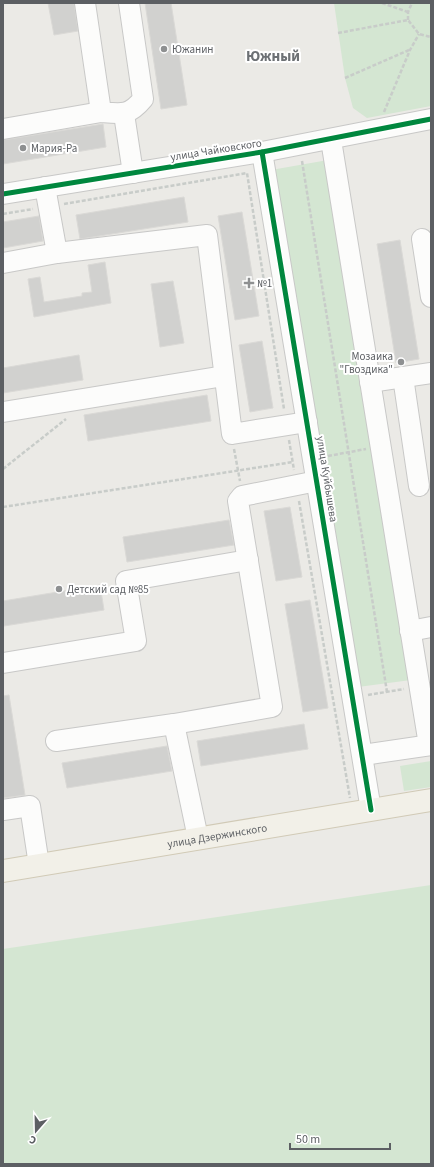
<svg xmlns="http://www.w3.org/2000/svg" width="434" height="1167" viewBox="0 0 434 1167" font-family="'Source Sans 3',sans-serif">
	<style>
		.green { fill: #d4e6d2 }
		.building { fill: #d1d1cf; stroke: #dad9d6 }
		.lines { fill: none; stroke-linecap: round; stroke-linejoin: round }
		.minor-casing { stroke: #c8c8c7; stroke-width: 22 }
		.major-casing { stroke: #d1cab6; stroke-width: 24 }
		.path { stroke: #c8ccc9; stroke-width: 2.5; stroke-dasharray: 4 2; stroke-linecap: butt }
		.minor { stroke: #fcfcfb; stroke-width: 20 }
		.major { stroke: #f2f0e8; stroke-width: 22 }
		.cycleway-casing { stroke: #fff; stroke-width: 8 }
		.cycleway { stroke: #00873e; stroke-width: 5 }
		.poi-dot { fill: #8e9091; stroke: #fff; stroke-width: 1.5 }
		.labels { text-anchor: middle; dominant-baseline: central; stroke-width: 4; stroke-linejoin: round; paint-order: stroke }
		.poi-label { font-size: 11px; fill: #5c5f63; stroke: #fff; text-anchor: start }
		.street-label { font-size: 11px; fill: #5c5f63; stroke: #fff }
		.district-label { font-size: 15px; font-weight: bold; fill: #6d7175; stroke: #fff }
	</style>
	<rect width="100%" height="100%" fill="#ebeae6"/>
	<g class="green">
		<path d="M334,3H431V106L367,118L353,108L345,78Z"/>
		<path d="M328,160L411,680L358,687L271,170Z"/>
		<path d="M431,761V787L404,791L400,766Z"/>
		<path d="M431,885V1164H3V949Z"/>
	</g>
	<g class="building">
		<path d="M48,3H74L78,31L54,35Z"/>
		<path d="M145,3H171L187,105L161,109Z"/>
		<path d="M103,124L106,147L3,164V140Z"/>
		<path d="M184,197L188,222L80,239L76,215Z"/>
		<path d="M242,212L259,316L235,320L218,216Z"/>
		<path d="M39,216L43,241L3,248V222Z"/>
		<path d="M400,240L419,359L396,363L377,244Z"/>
		<path d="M105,262L111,303L34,317L28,279L40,277L44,302L82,296V293L92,292L88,265Z"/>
		<path d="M173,281L184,343L160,347L151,284Z"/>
		<path d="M262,341L273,408L250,412L239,345Z"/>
		<path d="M79,355L83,380L3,393V368Z"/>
		<path d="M207,395L211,421L88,441L84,415Z"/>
		<path d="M290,507L302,577L276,581L264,511Z"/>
		<path d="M229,520L234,545L127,562L123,537Z"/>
		<path d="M100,585L104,610L4,626L3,601Z"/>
		<path d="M310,600L328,708L303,712L285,604Z"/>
		<path d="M9,695L25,795L3,798V696Z"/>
		<path d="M304,724L308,749L201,766L197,741Z"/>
		<path d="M167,746L172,771L67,788L62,763Z"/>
	</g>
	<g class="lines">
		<defs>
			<g id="minor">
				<path d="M85,3L101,112C122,114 129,116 143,99L129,3"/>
				<path d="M124,114L133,173"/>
				<path d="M3,129L101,112"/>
				<path d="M331,140L429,745"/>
				<path d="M262,152L371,810"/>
				<path d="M45,187L57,253"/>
				<path d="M3,194L262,152L431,119"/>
				<path d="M422,239L431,297"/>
				<path d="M3,263L57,253L207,235L232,434L307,422"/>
				<path d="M403,377L419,486"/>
				<path d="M370,382L431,373"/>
				<path d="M3,412L224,376"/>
				<path d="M410,631L431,627"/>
				<path d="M3,663L136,641L126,581L248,560"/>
				<path d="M174,724L198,838"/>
				<path d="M56,741L174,724L272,707L238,501L242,496L317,481"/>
				<path d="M363,755L431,745"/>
				<path d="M3,810L30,806L39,865"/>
			</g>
			<g id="major">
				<path id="s1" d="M3,871L431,800"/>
			</g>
		</defs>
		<use href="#minor" class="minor-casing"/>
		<use href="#major" class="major-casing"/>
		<g class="path">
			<path d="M382,3L408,12"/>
			<path d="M408,20V12L412,3"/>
			<path d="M338,33L408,20L419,34L431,37"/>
			<path d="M345,78L409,50"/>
			<path d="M384,112L410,50L419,34"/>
			<path d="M302,161L387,692"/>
			<path d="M64,204L247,173L284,409"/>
			<path d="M3,214L33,209"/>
			<path d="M289,440L294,470"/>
			<path d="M234,449L240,481"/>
			<path d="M328,456L366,449"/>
			<path d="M3,469L66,419"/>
			<path d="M299,501L350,798"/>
			<path d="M3,507L293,462"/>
			<path d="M368,695L404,689"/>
		</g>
		<use href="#minor" class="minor"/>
		<use href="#major" class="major"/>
		<defs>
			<g id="cycleway">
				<path d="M262,152L371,810"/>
				<path d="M3,194L262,152L431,119"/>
			</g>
		</defs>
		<use href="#cycleway" class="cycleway-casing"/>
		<use href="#cycleway" class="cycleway"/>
	</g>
	<g class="poi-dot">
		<circle cx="164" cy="49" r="4"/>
		<circle cx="23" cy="148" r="4"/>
		<path d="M247 277h4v4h4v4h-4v4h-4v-4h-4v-4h4z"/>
		<circle cx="401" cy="362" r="4"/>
		<circle cx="59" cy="589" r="4"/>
	</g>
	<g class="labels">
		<g class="poi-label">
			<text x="172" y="49">Южанин</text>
			<text x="31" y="148">Мария-Ра</text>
			<text x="257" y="283">№1</text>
			<text x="393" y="356" text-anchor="end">Мозаика<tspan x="393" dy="13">"Гвоздика"</tspan></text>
			<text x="67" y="589">Детский сад №85</text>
		</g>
		<g class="street-label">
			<text transform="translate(216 150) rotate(-9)">улица Чайковского</text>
			<text transform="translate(327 479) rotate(81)">улица Куйбышева</text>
			<text stroke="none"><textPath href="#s1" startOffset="217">улица Дзержинского</textPath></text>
		</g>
		<g class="district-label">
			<text x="273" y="56">Южный</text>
		</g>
	</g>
	<rect width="434" height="1167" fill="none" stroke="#5c5f63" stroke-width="8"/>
	<g transform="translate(36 1131) rotate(200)" stroke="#ffffff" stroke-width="3" paint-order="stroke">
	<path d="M0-3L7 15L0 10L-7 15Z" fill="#5c5f63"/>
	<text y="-6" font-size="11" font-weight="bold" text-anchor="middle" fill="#5c5f63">С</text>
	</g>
	<path d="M290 1143v6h100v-6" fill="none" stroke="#5c5f63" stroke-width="2"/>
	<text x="296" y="1143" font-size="12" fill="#5c5f63" stroke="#ffffff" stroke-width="3" paint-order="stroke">50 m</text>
</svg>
